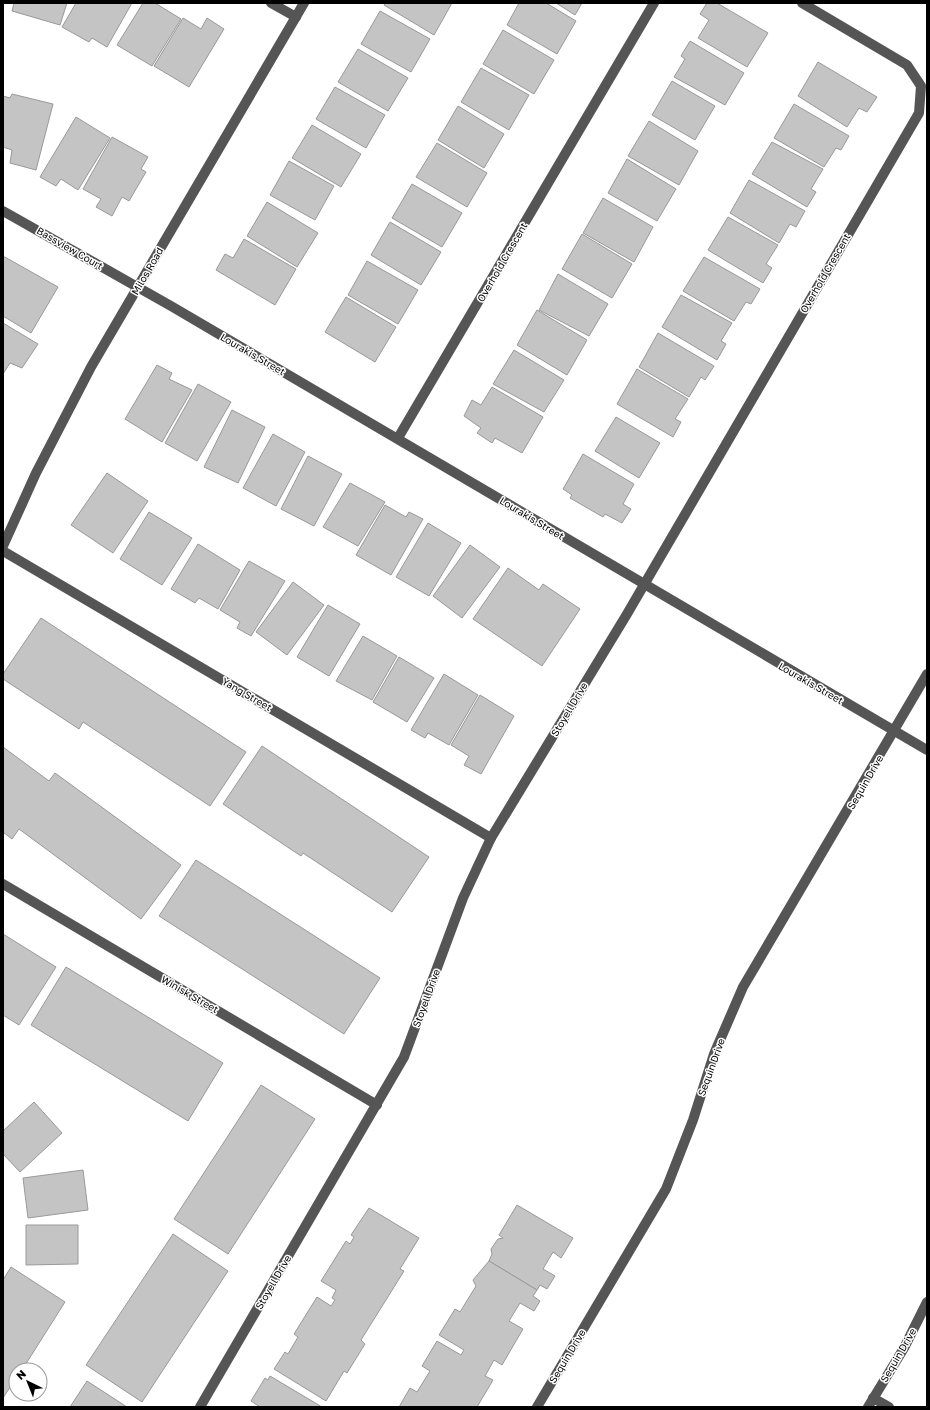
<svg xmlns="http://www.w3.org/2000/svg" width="930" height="1410" viewBox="0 0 930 1410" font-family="'Golos Text',sans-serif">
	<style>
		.building { fill: #c4c4c4; stroke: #999 }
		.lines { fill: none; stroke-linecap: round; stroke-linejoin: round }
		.minor { stroke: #555; stroke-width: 10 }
		.labels { text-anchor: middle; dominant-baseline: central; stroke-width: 3; stroke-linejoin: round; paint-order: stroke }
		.street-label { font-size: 10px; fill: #000; stroke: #fff }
	</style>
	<rect width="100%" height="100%" fill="#fff"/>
	<g class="building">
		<path d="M14,3H67L60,25L12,11Z"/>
		<path d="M76,3H132L107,47L92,38L89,42L62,27Z"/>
		<path d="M143,3H155L181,19L152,66L117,45Z"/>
		<path d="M385,3H452L434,35L384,5Z"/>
		<path d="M519,3H546L576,21L557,54L507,25Z"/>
		<path d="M556,3H582L575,15Z"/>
		<path d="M707,3H717L768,33L747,67L698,38L709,20L700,14Z"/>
		<path d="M380,11L430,39L411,72L361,44Z"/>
		<path d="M183,18L201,29L207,18L224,29L189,87L154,66Z"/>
		<path d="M503,30L554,60L534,94L483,64Z"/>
		<path d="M690,41L744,73L725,105L674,77L685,59L681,56Z"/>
		<path d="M358,49L408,78L388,111L338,82Z"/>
		<path d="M818,62L877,97L867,112L859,108L847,127L798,96Z"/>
		<path d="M481,68L529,95L509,130L461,102Z"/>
		<path d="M672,81L715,106L695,140L652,115Z"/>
		<path d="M335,87L385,115L366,148L316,119Z"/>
		<path d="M12,94L53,104L36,170L10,163L12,150L3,147V96L10,98Z"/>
		<path d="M794,104L849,136L841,150L836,148L824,167L774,138Z"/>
		<path d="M458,106L504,134L484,168L438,140Z"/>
		<path d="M76,117L110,138L78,190L61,179L56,186L40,177Z"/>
		<path d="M649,121L698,151L679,185L628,156Z"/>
		<path d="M312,125L361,154L341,187L292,158Z"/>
		<path d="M112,137L148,157L141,169L146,172L129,201L122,197L112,216L96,207L101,199L83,189Z"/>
		<path d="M772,142L823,169L811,189L816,192L807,207L752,174Z"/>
		<path d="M437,143L487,173L467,207L416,177Z"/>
		<path d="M627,159L676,189L657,221L608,193Z"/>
		<path d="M289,161L334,186L315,220L270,195Z"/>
		<path d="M749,180L805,211L796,227L790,224L779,243L730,213Z"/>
		<path d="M412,184L462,213L442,247L392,218Z"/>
		<path d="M603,198L653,227L634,262L583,233Z"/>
		<path d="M267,202L318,233L297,267L247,236Z"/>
		<path d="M728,217L778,245L766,264L772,268L763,283L708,250Z"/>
		<path d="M390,222L441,252L421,285L371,255Z"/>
		<path d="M582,234L632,264L612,298L562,269Z"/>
		<path d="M244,239L296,269L275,305L216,270L225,254L233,258Z"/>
		<path d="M3,256L58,287L31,333L3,316Z"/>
		<path d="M704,257L760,289L751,304L746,302L734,321L683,291Z"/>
		<path d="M367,261L418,290L398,324L348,295Z"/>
		<path d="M558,274L608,304L589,336L539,310Z"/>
		<path d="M681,295L732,323L721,341L726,344L717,360L662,327Z"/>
		<path d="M346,297L396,327L375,362L325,332Z"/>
		<path d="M537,310L587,340L567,375L517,345Z"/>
		<path d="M3,323L38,344L22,368L10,363L3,374Z"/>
		<path d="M658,333L714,366L705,380L701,377L689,397L639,367Z"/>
		<path d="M514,350L564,380L544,412L493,384Z"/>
		<path d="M157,365L172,373L169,379L192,390L162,442L125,419Z"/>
		<path d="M637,369L688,399L675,419L681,422L673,437L617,404Z"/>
		<path d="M198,384L231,402L197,461L165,443Z"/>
		<path d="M492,387L543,417L522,453L495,438L492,443L477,433L481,428L464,416L472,400L481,405Z"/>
		<path d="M232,410L265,427L238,483L204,467Z"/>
		<path d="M616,417L660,443L639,478L595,451Z"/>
		<path d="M273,434L305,452L276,506L243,488Z"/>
		<path d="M583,454L634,484L623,504L631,509L622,523L605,514L603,517L570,498L572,495L563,489Z"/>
		<path d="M308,456L342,474L314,526L281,509Z"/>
		<path d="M107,473L148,501L113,553L71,525Z"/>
		<path d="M350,483L385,502L358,546L323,527Z"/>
		<path d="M385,505L406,517L409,512L423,519L391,575L356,555Z"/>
		<path d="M149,512L192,538L162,585L120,559Z"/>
		<path d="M428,523L461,543L429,596L396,577Z"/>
		<path d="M198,544L240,570L218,609L199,598L195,603L171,589Z"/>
		<path d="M470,545L500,567L462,618L433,596Z"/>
		<path d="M249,561L285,581L251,636L237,628L240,622L220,610Z"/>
		<path d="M508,568L539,590L543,584L580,609L542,666L473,619Z"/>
		<path d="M293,582L324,605L287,655L256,632Z"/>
		<path d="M328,605L360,624L329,676L297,657Z"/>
		<path d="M41,618L246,752L210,806L83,722L79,729L3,679V674Z"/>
		<path d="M363,636L397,656L372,700L336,681Z"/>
		<path d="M399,657L434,678L407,722L373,702Z"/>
		<path d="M444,674L478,695L449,745L428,733L425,738L411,730Z"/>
		<path d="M480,695L514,716L481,774L464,765L469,756L451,745Z"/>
		<path d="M262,746L429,857L392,912L303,853L301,856L223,804Z"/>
		<path d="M3,747L49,781L55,773L181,865L141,919L19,829L12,839L3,832Z"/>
		<path d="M196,860L380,978L344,1034L159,916Z"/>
		<path d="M3,934L56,967L19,1025L3,1015Z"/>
		<path d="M66,967L223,1063L188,1121L31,1025Z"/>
		<path d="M261,1085L315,1119L228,1254L174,1219Z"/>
		<path d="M34,1102L62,1133L20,1172L3,1154V1131Z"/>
		<path d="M83,1170L88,1210L28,1218L23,1178Z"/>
		<path d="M517,1205L573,1238L561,1258L553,1252L543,1269L555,1276L547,1289L540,1285L537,1290L489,1261L492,1254L491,1249L498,1239L503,1238L499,1235Z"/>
		<path d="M369,1208L419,1238L400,1269L404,1271L361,1340L365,1344L347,1373L344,1371L326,1401L274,1369L285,1352L288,1354L298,1337L294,1334L317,1297L331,1306L335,1300L332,1298L336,1290L321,1281L346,1241L350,1244L354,1237L351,1235Z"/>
		<path d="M26,1225H78V1264L26,1265Z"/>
		<path d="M173,1234L228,1271L142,1402L86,1365Z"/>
		<path d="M489,1261L537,1290L533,1296L540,1301L534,1311L520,1303L509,1321L523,1329L502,1365L494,1360L485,1376L493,1380L477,1407H399L410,1388L417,1392L430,1371L422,1366L437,1341L461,1355L464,1350L439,1335L455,1309L460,1312L476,1286L473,1280Z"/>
		<path d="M11,1267L65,1302L22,1370H16V1378L3,1398V1280Z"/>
		<path d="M270,1376L322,1407H260L251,1401L265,1378L268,1380Z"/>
		<path d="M87,1381L127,1407H70Z"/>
	</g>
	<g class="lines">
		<g class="minor">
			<path d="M271,3L296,17"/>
			<path d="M3,211L171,306L927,750"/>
			<path d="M398,438L654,3"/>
			<path d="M3,546L36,473L91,367L304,3"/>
			<path d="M3,551L491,838"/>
			<path d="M3,884L377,1105"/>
			<path d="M873,1398L889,1407"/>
			<path d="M200,1407L404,1057L463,898L491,838L627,614L919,113L921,86L907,65L802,3"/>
			<path d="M537,1407L666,1189L693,1120L714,1054L743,987L927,674"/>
			<path d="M868,1407L904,1348L927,1302"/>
		</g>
	</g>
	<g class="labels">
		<g class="street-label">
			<text transform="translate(70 248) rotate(30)">Bassview Court</text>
			<text transform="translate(502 262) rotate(-60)">Overhold Crescent</text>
			<text transform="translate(147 271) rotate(-60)">Milos Road</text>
			<text transform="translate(825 273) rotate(-60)">Overhold Crescent</text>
			<text transform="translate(253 354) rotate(30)">Lourakis Street</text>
			<text transform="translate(532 518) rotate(31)">Lourakis Street</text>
			<text transform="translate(811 683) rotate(30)">Lourakis Street</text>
			<text transform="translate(247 694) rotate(30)">Yang Street</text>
			<text transform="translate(569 709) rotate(-59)">Stoyell Drive</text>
			<text transform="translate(865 782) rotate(-60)">Sequin Drive</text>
			<text transform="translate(190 994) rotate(30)">Winisk Street</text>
			<text transform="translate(426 998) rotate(-70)">Stoyell Drive</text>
			<text transform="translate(711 1067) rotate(-70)">Sequin Drive</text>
			<text transform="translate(273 1282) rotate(-60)">Stoyell Drive</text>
			<text transform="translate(898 1355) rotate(-60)">Sequin Drive</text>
			<text transform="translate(567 1356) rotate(-59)">Sequin Drive</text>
		</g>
	</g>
	<rect width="930" height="1410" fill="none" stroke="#000000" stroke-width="8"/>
	<g transform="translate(28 1382) rotate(317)"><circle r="19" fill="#ffffff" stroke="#999999"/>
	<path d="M0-3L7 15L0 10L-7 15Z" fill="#000000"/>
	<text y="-6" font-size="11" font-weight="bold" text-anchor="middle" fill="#000000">N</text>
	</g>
</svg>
